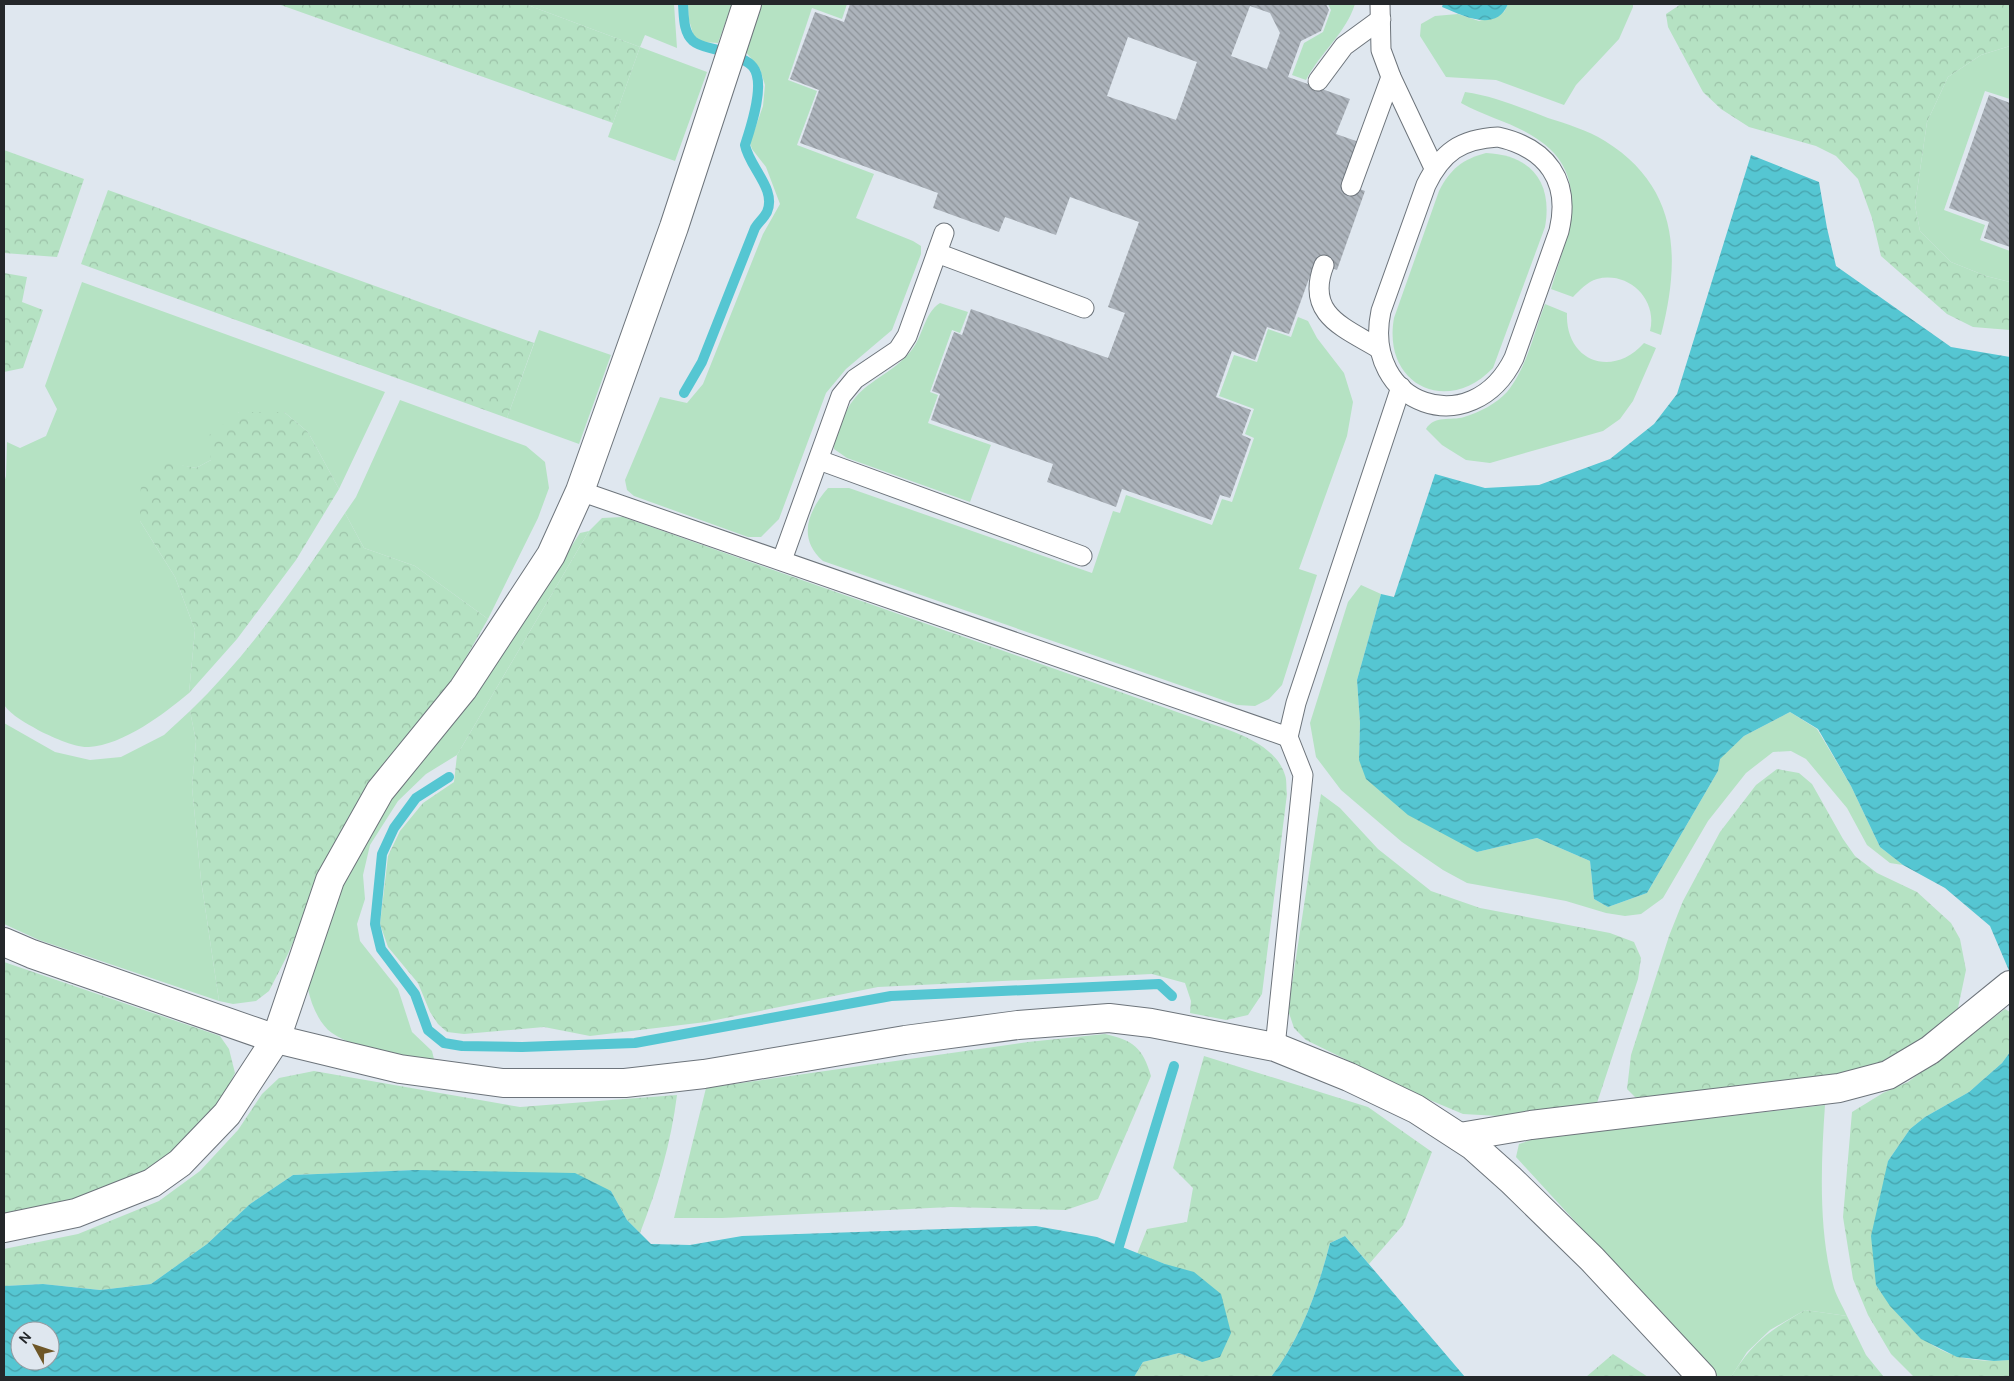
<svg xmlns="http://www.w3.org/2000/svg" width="2014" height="1381" viewBox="0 0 2014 1381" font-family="'DM Sans',sans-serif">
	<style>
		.grass { fill: #b5e2c3 }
		.forest { fill: url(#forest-crowns) }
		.water { fill: url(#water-waves); fill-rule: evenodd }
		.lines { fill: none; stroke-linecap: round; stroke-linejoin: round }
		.stream { stroke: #55c6d2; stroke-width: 10 }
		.building { fill: url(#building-back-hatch); fill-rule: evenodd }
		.service-casing { stroke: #6d747b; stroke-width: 21 }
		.minor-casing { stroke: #6d747b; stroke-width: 30 }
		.service { stroke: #fff; stroke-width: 19 }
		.minor { stroke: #fff; stroke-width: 28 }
	</style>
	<defs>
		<pattern id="forest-crowns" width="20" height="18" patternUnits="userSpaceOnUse" patternTransform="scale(1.25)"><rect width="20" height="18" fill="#b5e2c3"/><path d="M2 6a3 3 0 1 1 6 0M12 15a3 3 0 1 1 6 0" fill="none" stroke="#9cc2a8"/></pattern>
		<pattern id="water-waves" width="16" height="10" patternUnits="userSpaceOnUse" patternTransform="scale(1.25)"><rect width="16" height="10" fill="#55c6d2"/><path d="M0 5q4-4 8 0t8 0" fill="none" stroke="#46a1ab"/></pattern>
		<pattern id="building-back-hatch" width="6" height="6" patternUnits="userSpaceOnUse" patternTransform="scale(1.25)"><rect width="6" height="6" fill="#acb3bb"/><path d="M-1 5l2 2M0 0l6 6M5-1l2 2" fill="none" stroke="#8c9298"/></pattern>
	</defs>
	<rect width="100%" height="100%" fill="#dfe7ef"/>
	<g class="grass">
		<path d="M525,4H674L677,48L645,35L640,47L707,72L675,161L608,137L640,47Z"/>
		<path d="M688,4H732L718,43L703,42L694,37L689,20Z"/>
		<path d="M762,4H847L842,19L812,8L788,80L817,91L797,145L874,174L856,218L913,241L921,246V254L892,330L846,369L826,393L779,519L761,537H748L634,496L627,490L625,480L660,397L687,403L703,384L763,234L780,204L766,167L752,149L750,143L763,106L765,85L760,69L745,51Z"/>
		<path d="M1328,4H1355C1346,33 1320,53 1306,80L1292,75L1304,43L1323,32L1331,10Z"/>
		<path d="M1508,4H1633V7L1619,39L1576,85L1564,105L1496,80L1446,77L1420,36L1421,24L1435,16L1458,14L1479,21L1504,12Z"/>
		<path d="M2010,46V99L1985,91L1944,210L1985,225L1980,240L2010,251V282L1986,276L1951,262L1920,231L1915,205L1927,122L1948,77L1981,55Z"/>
		<path d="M1465,92C1494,96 1521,108 1548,118C1567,124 1587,130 1605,141C1679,187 1681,258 1661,335L1650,331C1658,299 1628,271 1597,279C1587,282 1580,290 1573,297L1551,289C1568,232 1595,172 1531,135C1510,122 1484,116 1461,103Z"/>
		<path d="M1486,153C1531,155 1553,182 1545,227L1493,368C1447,416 1382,385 1394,318L1439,191C1450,169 1463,159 1486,153Z"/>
		<path d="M82,282L385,392L339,489L308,432L284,412H239L211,460L196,468L167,463L140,521L175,577L195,630L189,693C164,714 123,745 89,747C75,748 50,736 38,730C26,723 12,716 4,705V483L6,476L7,442L20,448L46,436L57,409L45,386Z"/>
		<path d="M940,303L968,312L960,333L952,330L930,392L938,395L928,423L991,445L970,502L847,458L834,449C834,440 837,432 841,424C856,380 885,382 911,351C923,337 924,313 940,303Z"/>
		<path d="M1545,304L1567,313C1565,361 1612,379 1644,343L1656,348L1633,401L1620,419L1603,431L1490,463L1466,460L1442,445L1426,429C1434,415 1451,421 1464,417C1480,412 1496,404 1507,392C1527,368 1534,332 1545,304Z"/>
		<path d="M1298,317L1308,321L1317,338L1344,373L1353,402L1347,436L1299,569L1317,575L1282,685L1269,699L1255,706L1237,705L823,561C797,538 808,511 828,488H849L1092,573L1113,511L1120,513L1126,495L1212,525L1222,499L1232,502L1254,438L1245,434L1254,409L1219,396L1234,355L1257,362L1268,329L1291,337Z"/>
		<path d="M539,330L611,355L579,444L507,418Z"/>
		<path d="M400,400L526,446L545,462L549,488L538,518L488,619L415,566L364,548L345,513L356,497Z"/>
		<path d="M589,531L457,755L426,774L398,801L370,845L363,875L365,899L357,924L360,941L398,989L412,1032L432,1051L435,1063C402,1055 361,1052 332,1033C319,1024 311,1004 308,989L341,881L385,799L529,612L580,533Z"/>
		<path d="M1361,585L1381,594L1357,680L1360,723L1359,760L1477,852L1537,838L1590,861L1594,899L1608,907L1647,893L1718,771L1719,759L1744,736L1790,712L1817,729L1851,786L1880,847L1903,865L1890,863L1867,845L1847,808L1806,759L1791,751L1773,752L1746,773L1708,821L1663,898L1641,914L1625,916L1606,913L1566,901L1467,883L1443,870L1402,842L1341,790L1316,757L1310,723L1348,602Z"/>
		<path d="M190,711L196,741L192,787L201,880L219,1001L39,940L4,924V723L55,752L90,760L121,757L164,735Z"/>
		<path d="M1825,1105C1821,1163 1818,1231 1834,1288C1837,1297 1843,1307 1847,1316L1805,1310L1770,1330L1747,1352L1731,1377H1718L1516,1157L1519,1144L1537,1138Z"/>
	</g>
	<g class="forest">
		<path d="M278,4H525L640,47L613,123Z"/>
		<path d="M1681,4H2010V46L1981,55L1948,77L1927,122L1915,205L1920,231L1951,262L1986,276L2010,282V330L1973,327L1947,314L1881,256L1872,218L1858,179L1836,156L1816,146L1749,127L1721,109L1703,92L1668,27L1666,14Z"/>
		<path d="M4,150L84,179L57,257L4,253Z"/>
		<path d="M108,190L534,343L507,418L81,264Z"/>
		<path d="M4,273L27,277L22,302L43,310L23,368L4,372Z"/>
		<path d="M239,412H284L308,432L339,489L296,560L237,639L189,693L195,630L175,577L140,521L141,477L167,462L196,468L211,460L208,436Z"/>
		<path d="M345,513L364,548L415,566L488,619L453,680L320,879L288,954L269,991L256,1001L233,1004L219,1001L201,880L192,787L196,741L190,711C250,653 299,582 345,513Z"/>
		<path d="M623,517L1194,718C1224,729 1274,740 1285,775C1287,780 1286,788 1287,794L1262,994L1248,1015L1226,1020L1190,1013L1191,1001L1185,983L1152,974L878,987L706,1022L590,1036L544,1027L464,1034L447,1032L438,1024L430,1012L418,983L388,947L380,924L388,856L400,831L423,803L454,782L457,755L589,531L602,518Z"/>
		<path d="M1777,769L1799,773L1812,784L1843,839L1855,856L1877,873L1917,892L1951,923L1960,939L1966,970L1958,1008L1931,1040L1879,1066L1837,1077L1648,1100L1635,1097L1627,1089L1631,1055L1669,936L1683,901L1720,832L1756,785Z"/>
		<path d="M1321,794L1340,808L1378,849L1431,891L1480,908L1610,933L1634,942L1641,958L1638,979L1597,1103L1499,1116L1463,1114L1425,1098L1306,1040L1294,1028L1288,1010Z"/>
		<path d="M4,962L220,1036L229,1049L235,1073L217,1109L175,1150L135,1177L75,1202L4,1218Z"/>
		<path d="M2005,1009L2010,1012V1052L2002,1063L1969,1092L1925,1117L1910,1129L1888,1161L1876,1285C1913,1338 1943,1366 2010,1360V1377H1914L1891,1354L1868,1315L1853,1279L1843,1217L1852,1112L1883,1093L1908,1082Z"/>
		<path d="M1105,1034C1133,1040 1143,1048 1151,1076L1098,1199L1066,1210L951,1207L722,1218H674L706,1088L1028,1042Z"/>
		<path d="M1204,1056L1368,1107L1432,1152L1403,1225L1369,1264L1345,1236L1330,1243C1318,1290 1301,1338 1271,1377H1134L1143,1362L1179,1353L1202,1362L1165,1264L1137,1254L1147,1229L1187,1222L1193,1188L1173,1168Z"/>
		<path d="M314,1071L520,1107L677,1095C671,1143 658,1187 640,1233L627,1220L611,1191L415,1170L293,1175L250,1204L207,1244L151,1284L100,1290L43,1284L4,1286V1249L78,1234L159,1201L200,1171L238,1130L262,1094L279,1078Z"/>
		<path d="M1805,1310L1847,1316L1866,1355L1884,1377H1731C1753,1342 1769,1331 1805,1310Z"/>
		<path d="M1613,1354L1648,1377H1586Z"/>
	</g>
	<g class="water">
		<path d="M1443,4H1508C1496,33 1464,16 1442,7Z"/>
		<path d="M1751,155L1819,182L1827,228L1836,266L1951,347L2010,357V973L1990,926L1945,888L1903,865L1880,847L1851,786L1818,729L1790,712L1744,736L1720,759L1718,771L1647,893L1608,907L1594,899L1590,861L1537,838L1477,852L1408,815L1366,779L1359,760L1360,723L1357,680L1381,594L1394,597L1435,474L1485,488L1539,485L1610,459L1654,424L1677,394Z"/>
		<path d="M2010,1052V1360L1994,1361L1957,1357L1921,1339L1890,1306L1876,1285L1871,1236L1888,1161L1910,1129L1925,1117L1969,1092L2002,1063Z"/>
		<path d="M415,1170L575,1173L611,1191L627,1220L651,1244L690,1245L742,1236L1036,1226L1097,1237L1165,1264L1194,1272L1221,1294L1231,1333L1220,1357L1202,1362L1179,1353L1143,1362L1134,1377H4V1286L43,1284L100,1290L151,1284L207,1244L250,1204L293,1175ZM20,1331H50V1361H20Z"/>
		<path d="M1345,1236L1465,1377H1271C1301,1338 1318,1290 1330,1243Z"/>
	</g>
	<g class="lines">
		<g class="stream">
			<path d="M683,4C684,16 683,32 693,41C700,47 709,47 718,50C728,54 746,58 753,67C766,83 751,127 745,145C749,167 777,189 767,212C764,218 758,223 755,228L702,362L684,393"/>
			<path d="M449,777L416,798L394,828L382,854L375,924L381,949L415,994L428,1030L444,1043L462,1046L522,1047L635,1043L891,996L1159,984L1172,996"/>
			<path d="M1119,1246L1174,1066"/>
		</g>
	</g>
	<g class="building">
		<path d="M850,4H1326L1329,10L1321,31L1301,41L1288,77L1350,99L1336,134L1359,142L1344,183L1365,191L1337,270L1315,262L1289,334L1267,327L1255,360L1232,351L1216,397L1251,410L1242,435L1251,439L1230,498L1220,495L1211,520L1122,489L1116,507L1047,482L1053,464L931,420L940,394L932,391L954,332L962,335L971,309L1108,358L1125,313L1108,307L1139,222L1070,197L1056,235L1005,217L999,232L933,208L938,193L800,143L819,90L790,79L815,12L844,22ZM1250,6L1270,13L1280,33L1267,69L1231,56ZM1128,37L1197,62L1176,120L1107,96Z"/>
		<path d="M1989,95L2010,103V247L1984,238L1989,222L1949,208Z"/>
	</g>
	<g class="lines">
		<defs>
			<g id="service">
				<path d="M1380,4L1381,50L1391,77L1434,168"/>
				<path d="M1318,81L1344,46L1381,19"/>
				<path d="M1498,137C1547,148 1571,181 1559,231L1514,358C1472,444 1361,405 1381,311L1426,185C1442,152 1461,139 1498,137Z"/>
				<path d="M1351,186L1391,77"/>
				<path d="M937,253L1084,308"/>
				<path d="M1324,265C1305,314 1343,327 1378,348"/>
				<path d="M819,460L1082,556"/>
				<path d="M580,491L1288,737"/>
				<path d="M782,560L841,396L855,379L898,350L907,336L944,233"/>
				<path d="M1275,1047L1303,775L1288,737L1296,703L1401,387"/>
			</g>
			<g id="minor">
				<path d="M4,942L32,954L276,1039L400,1069L503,1083H625L704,1074L905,1040L1018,1025L1109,1018L1151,1023L1275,1047L1349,1077L1416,1109L1473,1146L1511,1180L1592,1259L1702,1377"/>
				<path d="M1460,1137L1531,1125L1839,1088L1888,1075L1930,1050L2010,985"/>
				<path d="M4,1228L76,1213L152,1183L180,1163L227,1114L276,1039L330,880L380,791L463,689L551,555L580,491L674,227L747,4"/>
			</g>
		</defs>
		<use href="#service" class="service-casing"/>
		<use href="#minor" class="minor-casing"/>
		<use href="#service" class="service"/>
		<use href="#minor" class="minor"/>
	</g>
	<rect width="2014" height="1381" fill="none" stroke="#24272a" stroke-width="10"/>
	<g transform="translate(35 1346) rotate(310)"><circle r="24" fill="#dfe7ef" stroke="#949aa0"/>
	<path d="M0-4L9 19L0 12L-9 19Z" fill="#6e5727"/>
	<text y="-8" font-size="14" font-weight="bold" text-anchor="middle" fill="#24272a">N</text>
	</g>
</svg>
